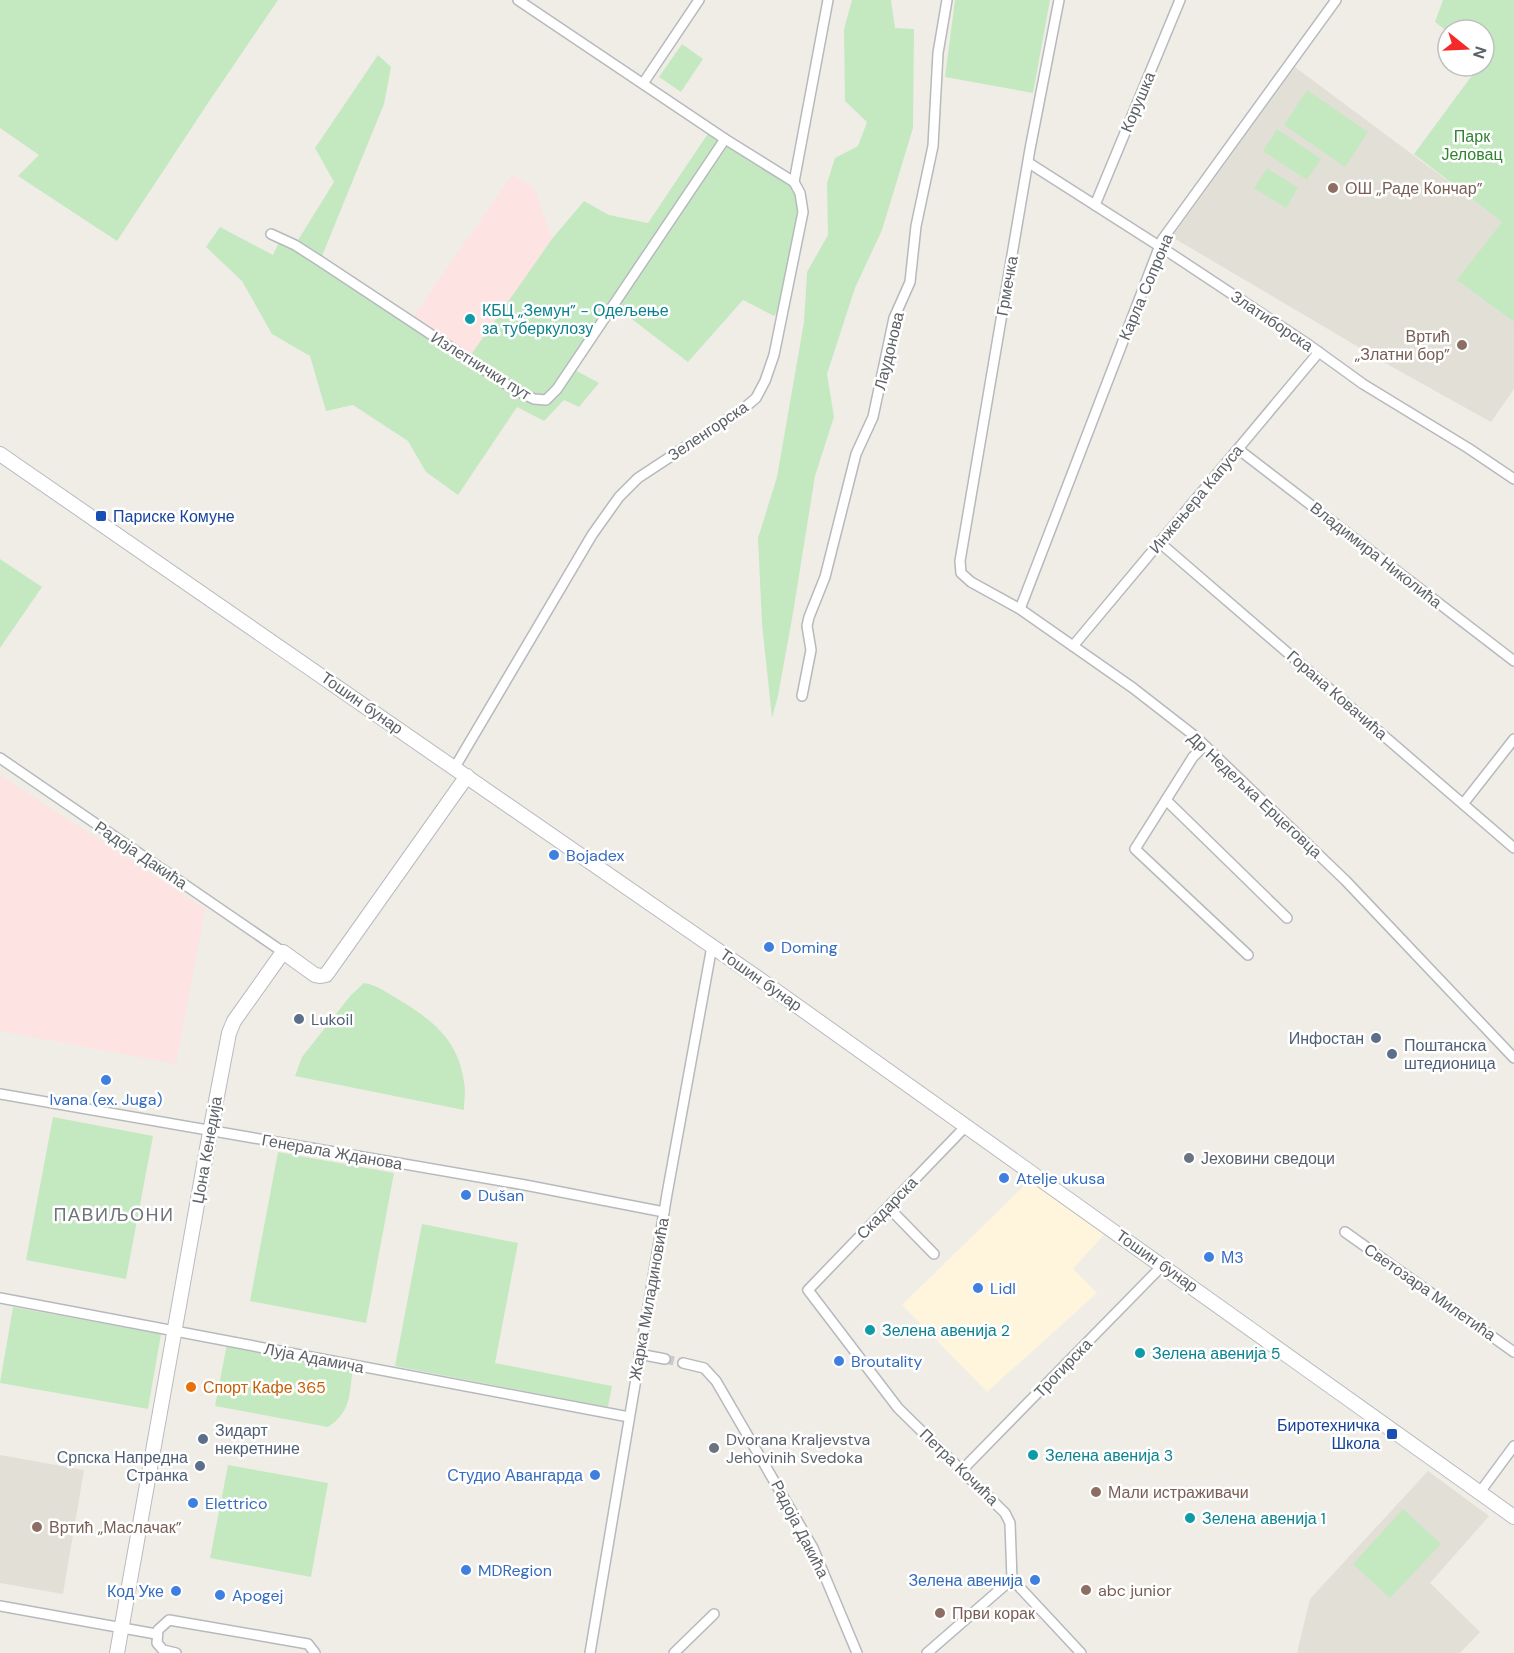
<svg xmlns="http://www.w3.org/2000/svg" width="1514" height="1653" viewBox="0 0 1514 1653" font-family="'DM Sans',sans-serif">
	<style>
		.commercial { fill: #fff4dc }
		.education { fill: #e2dfd6 }
		.medical { fill: #fde3e2 }
		.green { fill: #c4e9c1 }
		.lines { fill: none; stroke-linecap: round; stroke-linejoin: round }
		.street-tunnel { stroke: #cbcac6; stroke-width: 9; stroke-dasharray: 9 4.5; stroke-linecap: butt }
		.street-casing { stroke: #b6b9bd; stroke-width: 12 }
		.secondary-casing { stroke: #b7bbc0; stroke-width: 16 }
		.street { stroke: #fff; stroke-width: 9 }
		.secondary { stroke: #fff; stroke-width: 14 }
		.education-dot { fill: #8d6e63; stroke: #fff; stroke-width: 2 }
		.culture-dot { fill: #0f9aa8; stroke: #fff; stroke-width: 2 }
		.transit-dot { fill: #1a4fb4; stroke: #fff; stroke-width: 2 }
		.shop-dot { fill: #3f7fe0; stroke: #fff; stroke-width: 2 }
		.service-dot { fill: #5c6f8a; stroke: #fff; stroke-width: 2 }
		.worship-dot { fill: #6b7280; stroke: #fff; stroke-width: 2 }
		.food-dot { fill: #e8710a; stroke: #fff; stroke-width: 2 }
		.labels { text-anchor: middle; dominant-baseline: central; stroke-width: 5; stroke-linejoin: round; paint-order: stroke }
		.street-label { font-size: 16px; fill: #5d6267; stroke: #fff }
		.park-label { font-size: 16px; fill: #318330; stroke: #fff }
		.education-label { font-size: 16px; fill: #785e54; stroke: #fff; text-anchor: start }
		.culture-label { font-size: 16px; fill: #0d838f; stroke: #fff; text-anchor: start }
		.transit-label { font-size: 16px; fill: #164399; stroke: #fff; text-anchor: start }
		.shop-label { font-size: 16px; fill: #366cbe; stroke: #fff; text-anchor: start }
		.service-label { font-size: 16px; fill: #4e5e75; stroke: #fff; text-anchor: start }
		.worship-label { font-size: 16px; fill: #5b616d; stroke: #fff; text-anchor: start }
		.food-label { font-size: 16px; fill: #c56008; stroke: #fff; text-anchor: start }
		.neighbourhood-label { font-size: 18px; letter-spacing: 1.5px; fill: #6e7479; stroke: #fff }
	</style>
	<rect width="100%" height="100%" fill="#f0ede6"/>
	<path class="commercial" d="M1032,1178L1107,1231L1073,1269L1097,1293L987,1392L902,1305Z"/>
	<g class="education">
		<path d="M1295,67L1503,222L1458,280L1514,322V389L1491,422L1394,368L1172,237Z"/>
		<path d="M0,1455L84,1470L63,1594L0,1583Z"/>
		<path d="M1428,1471L1489,1516L1430,1583L1480,1632L1460,1653H1297L1310,1599Z"/>
	</g>
	<g class="medical">
		<path d="M512,175L534,187L552,239L468,359L410,321Z"/>
		<path d="M0,775L205,909L176,1064L0,1031Z"/>
	</g>
	<g class="green">
		<path d="M0,0H278L208,103L117,241L18,176L39,155L0,128Z"/>
		<path d="M852,0H891L895,28L914,29L913,128L882,230L855,288L827,374L834,417L815,476L793,613L778,696L772,718L762,624L758,538L777,477L804,322L807,272L828,235L827,183L835,158L858,146L867,122L845,101L844,29Z"/>
		<path d="M955,0H1050L1033,93L945,77Z"/>
		<path d="M1443,0H1514V322L1457,280L1502,222L1414,154L1479,66H1484V30H1448V32L1435,22Z"/>
		<path d="M682,44L703,59L681,92L659,77Z"/>
		<path d="M378,55L391,67L384,104L320,261L468,359L552,239L584,201L609,215L648,223L711,129L794,182L803,212L785,303L774,316L743,300L688,362L616,307L575,370L599,383L579,407L564,400L544,421L517,407L458,495L426,472L408,441L353,405L326,411L310,356L272,334L242,281L206,247L220,227L273,255L281,238L295,245L334,182L315,148Z"/>
		<path d="M1307,90L1368,132L1345,167L1284,125Z"/>
		<path d="M1277,129L1321,159L1307,180L1263,151Z"/>
		<path d="M1267,168L1298,188L1286,208L1254,188Z"/>
		<path d="M0,559L42,587L0,648Z"/>
		<path d="M364,983C378,985 389,994 401,1001C434,1021 459,1042 464,1082C466,1091 464,1101 464,1110L295,1076L302,1057L351,995Z"/>
		<path d="M53,1117L153,1136L126,1279L26,1260Z"/>
		<path d="M278,1152L394,1173L366,1323L250,1301Z"/>
		<path d="M422,1224L518,1243L495,1363L612,1386L608,1407L395,1366Z"/>
		<path d="M13,1307L161,1334L148,1409L0,1383Z"/>
		<path d="M227,1344L353,1368C349,1394 352,1411 328,1427L215,1406Z"/>
		<path d="M228,1465L328,1483L311,1577L210,1558Z"/>
		<path d="M1403,1509L1441,1544L1390,1598L1353,1564Z"/>
	</g>
	<g class="lines">
		<path class="street-tunnel" d="M665,1359L683,1363"/>
		<defs>
			<g id="street">
				<path d="M1059,0L1030,149L960,561L961,573L971,582L1020,609L1133,688L1196,737L1346,881L1514,1058"/>
				<path d="M644,82L699,0"/>
				<path d="M1029,163L1170,253L1309,345L1363,384L1468,448L1514,479"/>
				<path d="M794,182L828,0"/>
				<path d="M1095,205L1180,0"/>
				<path d="M271,234L295,245L320,261L515,390L534,399L546,400L557,389L725,139"/>
				<path d="M1238,449L1514,661"/>
				<path d="M1159,542L1514,848"/>
				<path d="M1020,609L1162,240L1336,0"/>
				<path d="M1073,646L1319,352"/>
				<path d="M802,696L811,650L807,626L809,617L825,577L856,454L873,417L894,318L910,282L916,226L933,146L938,53L947,0"/>
				<path d="M1204,746L1193,757L1135,849L1248,955"/>
				<path d="M0,758L283,952"/>
				<path d="M455,767L592,535L619,497L638,478L743,409L756,398L765,381L774,355L803,212L800,193L794,182L725,139L518,0"/>
				<path d="M1166,800L1287,918"/>
				<path d="M1463,804L1514,739"/>
				<path d="M0,1094L525,1185L664,1212"/>
				<path d="M967,1125L808,1290L898,1408L1005,1513L1010,1523L1012,1579L1081,1653"/>
				<path d="M888,1207L934,1254"/>
				<path d="M1345,1232L1514,1352"/>
				<path d="M0,1298L629,1417"/>
				<path d="M639,1354L665,1359"/>
				<path d="M683,1363L704,1368L716,1381L813,1548L857,1653"/>
				<path d="M962,1470L1163,1265"/>
				<path d="M1480,1492L1514,1446"/>
				<path d="M0,1606L156,1634"/>
				<path d="M176,1653L163,1650L157,1643L158,1630L169,1620L308,1644L315,1653"/>
				<path d="M590,1653L667,1194L712,946"/>
				<path d="M674,1653L714,1614"/>
				<path d="M927,1653L1012,1579"/>
			</g>
			<g id="secondary">
				<path d="M0,454L765,983L1514,1517"/>
				<path d="M117,1653L208,1143L229,1033L234,1021L283,952L315,975L321,976L326,975L467,776"/>
			</g>
		</defs>
		<use href="#street" class="street-casing"/>
		<use href="#secondary" class="secondary-casing"/>
		<use href="#street" class="street"/>
		<use href="#secondary" class="secondary"/>
	</g>
	<g class="education-dot">
		<circle cx="1333" cy="188" r="6"/>
		<circle cx="1462" cy="345" r="6"/>
		<circle cx="1096" cy="1492" r="6"/>
		<circle cx="37" cy="1527" r="6"/>
		<circle cx="1086" cy="1590" r="6"/>
		<circle cx="940" cy="1613" r="6"/>
	</g>
	<g class="culture-dot">
		<circle cx="470" cy="319" r="6"/>
		<circle cx="870" cy="1330" r="6"/>
		<circle cx="1140" cy="1353" r="6"/>
		<circle cx="1033" cy="1455" r="6"/>
		<circle cx="1190" cy="1518" r="6"/>
	</g>
	<g class="transit-dot">
		<rect x="95" y="510" width="12" height="12" rx="3"/>
		<rect x="1386" y="1428" width="12" height="12" rx="3"/>
	</g>
	<g class="shop-dot">
		<circle cx="554" cy="855" r="6"/>
		<circle cx="769" cy="947" r="6"/>
		<circle cx="106" cy="1080" r="6"/>
		<circle cx="1004" cy="1178" r="6"/>
		<circle cx="466" cy="1195" r="6"/>
		<circle cx="1209" cy="1257" r="6"/>
		<circle cx="978" cy="1288" r="6"/>
		<circle cx="839" cy="1361" r="6"/>
		<circle cx="595" cy="1475" r="6"/>
		<circle cx="193" cy="1503" r="6"/>
		<circle cx="466" cy="1570" r="6"/>
		<circle cx="1035" cy="1580" r="6"/>
		<circle cx="176" cy="1591" r="6"/>
		<circle cx="220" cy="1595" r="6"/>
	</g>
	<g class="service-dot">
		<circle cx="299" cy="1019" r="6"/>
		<circle cx="1376" cy="1038" r="6"/>
		<circle cx="1392" cy="1054" r="6"/>
		<circle cx="203" cy="1439" r="6"/>
		<circle cx="200" cy="1466" r="6"/>
	</g>
	<g class="worship-dot">
		<circle cx="1189" cy="1158" r="6"/>
		<circle cx="714" cy="1448" r="6"/>
	</g>
	<circle class="food-dot" cx="191" cy="1387" r="6"/>
	<g class="labels">
		<g class="street-label">
			<text transform="translate(1138 102) rotate(-67)">Корушка</text>
			<text transform="translate(1007 286) rotate(-80)">Грмечка</text>
			<text transform="translate(1146 287) rotate(-67)">Карла Сопрона</text>
			<text transform="translate(1272 321) rotate(34)">Златиборска</text>
			<text transform="translate(889 351) rotate(-76)">Лаудонова</text>
			<text transform="translate(481 366) rotate(32)">Излетнички пут</text>
			<text transform="translate(708 431) rotate(-34)">Зеленгорска</text>
			<text transform="translate(1196 499) rotate(-50)">Инжењера Капуса</text>
			<text transform="translate(1376 555) rotate(38)">Владимира Николића</text>
			<text transform="translate(1337 695) rotate(41)">Горана Ковачића</text>
			<text transform="translate(362 703) rotate(35)">Тошин бунар</text>
			<text transform="translate(1255 795) rotate(43)">Др Недељка Ерцеговца</text>
			<text transform="translate(141 855) rotate(34)">Радоја Дакића</text>
			<text transform="translate(761 980) rotate(35)">Тошин бунар</text>
			<text transform="translate(207 1150) rotate(-80)">Џона Кенедија</text>
			<text transform="translate(332 1152) rotate(10)">Генерала Жданова</text>
			<text transform="translate(887 1208) rotate(-46)">Скадарска</text>
			<text transform="translate(1157 1261) rotate(35)">Тошин бунар</text>
			<text transform="translate(1430 1292) rotate(35)">Светозара Милетића</text>
			<text transform="translate(649 1299) rotate(-80)">Жарка Миладиновића</text>
			<text transform="translate(314 1358) rotate(11)">Луја Адамича</text>
			<text transform="translate(1063 1368) rotate(-46)">Трогирска</text>
			<text transform="translate(959 1467) rotate(44)">Петра Кочића</text>
			<text transform="translate(800 1529) rotate(63)">Радоја Дакића</text>
		</g>
		<g class="park-label">
			<text x="1472" y="136">Парк<tspan x="1472" dy="18">Јеловац</tspan></text>
		</g>
		<g class="education-label">
			<text x="1345" y="188">ОШ „Раде Кончар”</text>
			<text x="1450" y="336" text-anchor="end">Вртић<tspan x="1450" dy="18">„Златни бор”</tspan></text>
			<text x="1108" y="1492">Мали истраживачи</text>
			<text x="49" y="1527">Вртић „Маслачак”</text>
			<text x="1098" y="1590">abc junior</text>
			<text x="952" y="1613">Први корак</text>
		</g>
		<g class="culture-label">
			<text x="482" y="310">КБЦ „Земун” - Одељење<tspan x="482" dy="18">за туберкулозу</tspan></text>
			<text x="882" y="1330">Зелена авенија 2</text>
			<text x="1152" y="1353">Зелена авенија 5</text>
			<text x="1045" y="1455">Зелена авенија 3</text>
			<text x="1202" y="1518">Зелена авенија 1</text>
		</g>
		<g class="transit-label">
			<text x="113" y="516">Париске Комуне</text>
			<text x="1380" y="1425" text-anchor="end">Биротехничка<tspan x="1380" dy="18">Школа</tspan></text>
		</g>
		<g class="shop-label">
			<text x="566" y="855">Bojadex</text>
			<text x="781" y="947">Doming</text>
			<text x="106" y="1099" text-anchor="middle">Ivana (ex. Juga)</text>
			<text x="1016" y="1178">Atelje ukusa</text>
			<text x="478" y="1195">Dušan</text>
			<text x="1221" y="1257">М3</text>
			<text x="990" y="1288">Lidl</text>
			<text x="851" y="1361">Broutality</text>
			<text x="583" y="1475" text-anchor="end">Студио Авангарда</text>
			<text x="205" y="1503">Elettrico</text>
			<text x="478" y="1570">MDRegion</text>
			<text x="1023" y="1580" text-anchor="end">Зелена авенија</text>
			<text x="164" y="1591" text-anchor="end">Код Уке</text>
			<text x="232" y="1595">Apogej</text>
		</g>
		<g class="service-label">
			<text x="311" y="1019">Lukoil</text>
			<text x="1364" y="1038" text-anchor="end">Инфостан</text>
			<text x="1404" y="1045">Поштанска<tspan x="1404" dy="18">штедионица</tspan></text>
			<text x="215" y="1430">Зидарт<tspan x="215" dy="18">некретнине</tspan></text>
			<text x="188" y="1457" text-anchor="end">Српска Напредна<tspan x="188" dy="18">Странка</tspan></text>
		</g>
		<g class="worship-label">
			<text x="1201" y="1158">Јеховини сведоци</text>
			<text x="726" y="1439">Dvorana Kraljevstva<tspan x="726" dy="18">Jehovinih Svedoka</tspan></text>
		</g>
		<g class="food-label">
			<text x="203" y="1387">Спорт Кафе 365</text>
		</g>
		<g class="neighbourhood-label">
			<text x="114" y="1215">ПАВИЉОНИ</text>
		</g>
	</g>
	<g transform="translate(1466 48) rotate(108)"><circle r="28" fill="#ffffff" stroke="#bec0c2" stroke-width="1.5"/>
	<path d="M0-4.5L10 22L0 15L-10 22Z" fill="#f32a29"/>
	<text y="-9" font-size="16" font-weight="bold" text-anchor="middle" fill="#5d6267">N</text>
	</g>
</svg>
